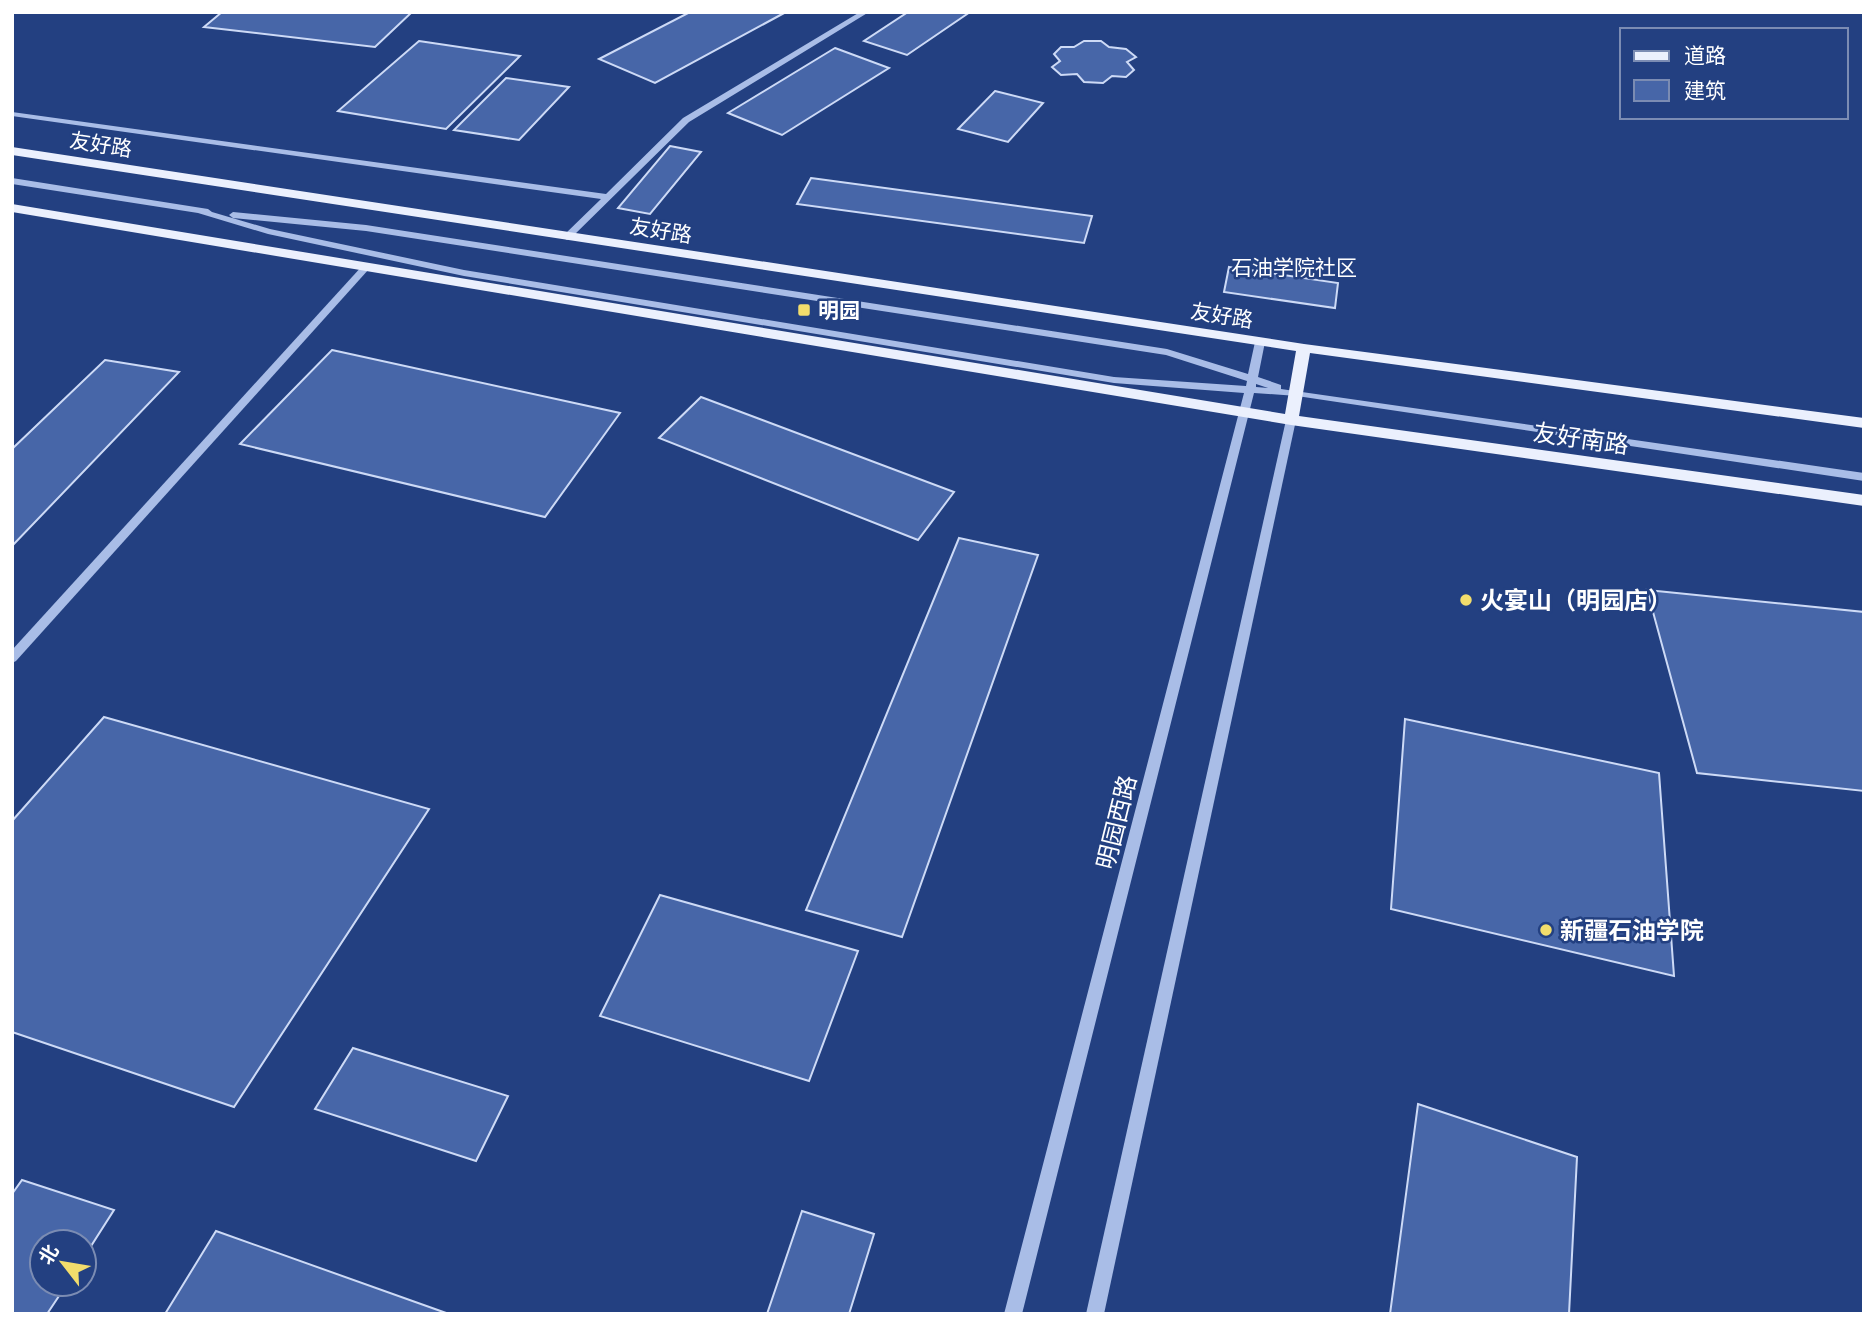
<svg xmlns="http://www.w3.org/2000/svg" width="1876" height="1326" viewBox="0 0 1876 1326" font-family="'IBM Plex Sans','Noto Sans SC',sans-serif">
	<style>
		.building { fill: #4766a8; stroke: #cddaf6; stroke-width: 2 }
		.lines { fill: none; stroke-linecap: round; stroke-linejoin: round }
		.minor { fill: #a9bde7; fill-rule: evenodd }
		.major { fill: #ebf0fd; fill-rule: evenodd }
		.poi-dot { fill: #f2dd6c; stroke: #234081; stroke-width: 2.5 }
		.labels { text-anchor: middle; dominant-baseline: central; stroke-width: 5; stroke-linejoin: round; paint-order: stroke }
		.far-street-label { font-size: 21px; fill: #fff; stroke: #234081 }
		.far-neighbourhood-label { font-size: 21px; fill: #fff; stroke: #234081 }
		.far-poi-label { font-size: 21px; font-weight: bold; fill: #fff; stroke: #234081; text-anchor: start }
		.street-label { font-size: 24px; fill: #fff; stroke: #234081 }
		.poi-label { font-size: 24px; font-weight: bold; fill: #fff; stroke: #234081; text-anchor: start }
	</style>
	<rect width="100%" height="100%" fill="#234081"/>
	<g class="building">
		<path d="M222,12H412L375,47L204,27Z"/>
		<path d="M690,12H786L655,83L599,59Z"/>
		<path d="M908,12H970L907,55L864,41Z"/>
		<path d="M419,41L520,56L446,129L338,111Z"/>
		<path d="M1084,41H1101L1109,47L1126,49L1136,57L1127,62L1134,70L1126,77L1112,76L1103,83L1084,82L1077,74L1061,75L1052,67L1060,61L1054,54L1061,47H1074Z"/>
		<path d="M835,48L889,68L782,135L728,113Z"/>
		<path d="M506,78L569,87L519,140L454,130Z"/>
		<path d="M995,91L1043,103L1008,142L958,129Z"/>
		<path d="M670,146L701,152L650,214L618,208Z"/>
		<path d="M811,178L1092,216L1084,243L797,204Z"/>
		<path d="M1229,267L1338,283L1335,308L1224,292Z"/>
		<path d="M332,350L620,413L545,517L240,444Z"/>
		<path d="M105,360L179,372L12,546V449Z"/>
		<path d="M701,397L954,492L918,540L659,438Z"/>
		<path d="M959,538L1038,555L902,937L806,910Z"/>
		<path d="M1647,590L1864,612V791L1697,773Z"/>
		<path d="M104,717L429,809L234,1107L12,1032V821Z"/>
		<path d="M1405,719L1659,773L1674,976L1391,909Z"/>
		<path d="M660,895L858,951L809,1081L600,1016Z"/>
		<path d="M353,1048L508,1096L476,1161L315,1109Z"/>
		<path d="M1418,1104L1577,1157L1569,1314H1390Z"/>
		<path d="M22,1180L114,1210L84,1257V1242H42V1284H67L47,1314H12V1194Z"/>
		<path d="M802,1211L874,1234L849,1314H767Z"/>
		<path d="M216,1231L449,1314H165Z"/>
	</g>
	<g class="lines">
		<g class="minor">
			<path d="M860,12H869L689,122L570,239L567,240L562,237L564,235L601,199L12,116V112L606,194L683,118Z"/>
			<path d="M12,178L208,209L212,212L270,229L464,270L1114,377L1246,386L1247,381L1166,355L366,231L233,218L229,215L233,212L366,225L1167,349L1248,374L1255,342L1260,339L1265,342L1258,377L1281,385V389L1864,473V481L1297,396L1254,393L1022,1314H1004L1244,393L1114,383L464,276L268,234L198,213L12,184ZM1256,384L1268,388L1256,387Z"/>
			<path d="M366,264L369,265V269L16,661L12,663V650L363,265Z"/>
			<path d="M1291,417L1296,420L1104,1314H1086L1286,420Z"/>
		</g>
		<path class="major" d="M12,147L1304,344L1864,418V428L1310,353L1299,416L1864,495V506L1291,425L12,212V204L1285,414L1296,351L12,155Z"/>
	</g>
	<g class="poi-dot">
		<rect x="797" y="303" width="14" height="14" rx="3.5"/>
		<circle cx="1466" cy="600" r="7"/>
		<circle cx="1546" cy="930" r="7"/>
	</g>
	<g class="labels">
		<g class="far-street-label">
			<text transform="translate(101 144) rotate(9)">友好路</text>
			<text transform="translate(661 230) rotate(9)">友好路</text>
			<text transform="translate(1222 315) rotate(9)">友好路</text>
		</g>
		<g class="far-neighbourhood-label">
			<text x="1294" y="267">石油学院社区</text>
		</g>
		<g class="far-poi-label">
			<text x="818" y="310">明园</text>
		</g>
		<g class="street-label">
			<text transform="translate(1581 438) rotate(8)">友好南路</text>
			<text transform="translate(1116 822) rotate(-76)">明园西路</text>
		</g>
		<g class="poi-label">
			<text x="1480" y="600">火宴山（明园店）</text>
			<text x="1560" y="930">新疆石油学院</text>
		</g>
	</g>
	<rect width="1876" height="1326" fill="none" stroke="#ffffff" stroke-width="28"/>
	<rect x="1620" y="28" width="228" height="91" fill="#234081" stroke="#7b8cb3" stroke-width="2"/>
	<rect x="1634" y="51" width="35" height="10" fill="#ebf0fd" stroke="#7b8cb3" stroke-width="2"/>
	<text x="1684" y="63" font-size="21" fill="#ffffff">道路</text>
	<rect x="1634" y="80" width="35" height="21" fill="#4766a8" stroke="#7b8cb3" stroke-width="2"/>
	<text x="1684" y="98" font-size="21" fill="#ffffff">建筑</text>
	<g transform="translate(63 1263) rotate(301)"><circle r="33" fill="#234081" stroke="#7b8cb3" stroke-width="2"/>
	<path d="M0-5L12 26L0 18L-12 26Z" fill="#f2dd6c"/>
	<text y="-10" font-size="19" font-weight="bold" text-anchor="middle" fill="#ffffff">北</text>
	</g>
</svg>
